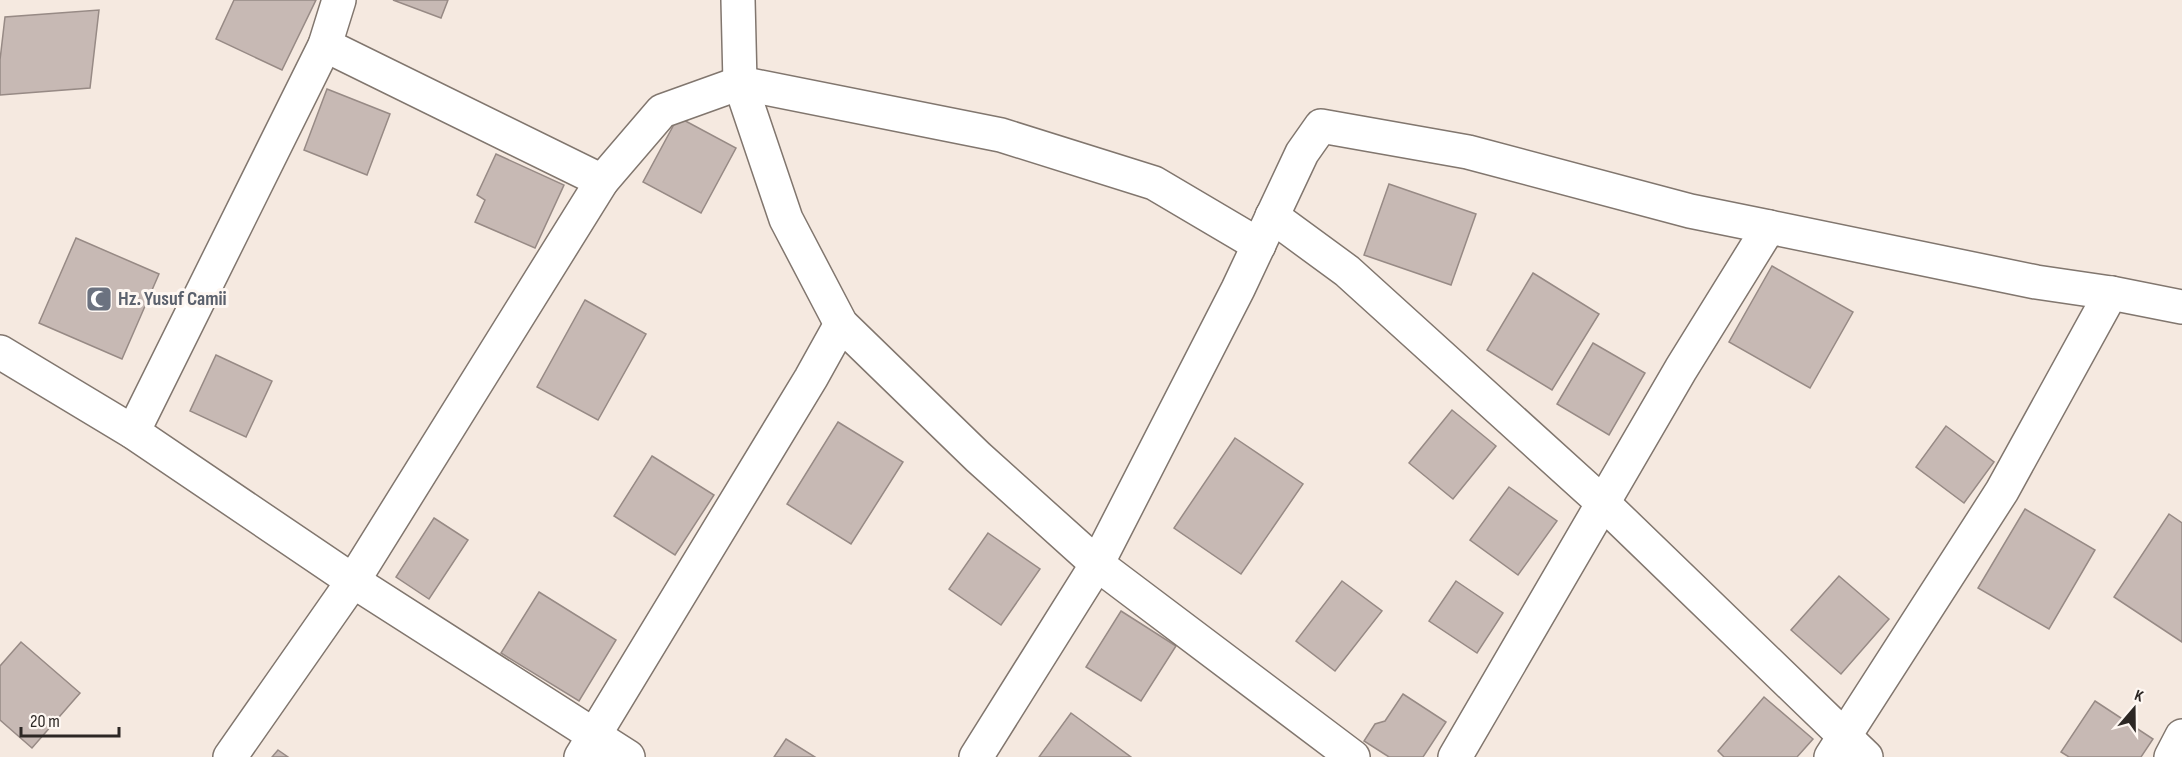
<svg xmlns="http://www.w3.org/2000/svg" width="2182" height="757" viewBox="0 0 2182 757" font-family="'Sofia Sans Condensed',sans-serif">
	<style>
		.building { fill: #c7b9b4; stroke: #978a85; stroke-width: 1.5 }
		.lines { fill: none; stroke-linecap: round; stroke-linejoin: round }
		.street-casing { stroke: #81766e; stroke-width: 36 }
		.street { stroke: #fff; stroke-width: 33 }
		.labels { text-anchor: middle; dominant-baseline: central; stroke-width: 6; stroke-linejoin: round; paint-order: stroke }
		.worship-label { font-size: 20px; font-weight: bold; fill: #5b616d; stroke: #fef7f2; text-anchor: start }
	</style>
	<rect width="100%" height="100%" fill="#f5e9e0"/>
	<g class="building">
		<path d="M234,0H316L282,70L216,39Z"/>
		<path d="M393,0H448L441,18Z"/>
		<path d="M99,10L90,88L0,95V60L5,17Z"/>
		<path d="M327,89L390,114L367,175L304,150Z"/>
		<path d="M678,117L736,148L701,213L643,182Z"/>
		<path d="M496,154L564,185L535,248L475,222L485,200L477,195Z"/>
		<path d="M1389,184L1476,214L1451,285L1364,255Z"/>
		<path d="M76,238L159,274L122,359L39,323Z"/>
		<path d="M1772,266L1853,312L1810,388L1729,342Z"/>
		<path d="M1533,273L1599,314L1552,390L1487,350Z"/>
		<path d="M585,300L646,334L598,420L537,387Z"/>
		<path d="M1593,343L1645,373L1609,435L1557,404Z"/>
		<path d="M216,355L272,381L246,437L190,411Z"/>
		<path d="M1452,410L1496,446L1453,499L1409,463Z"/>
		<path d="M838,422L903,462L851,544L787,504Z"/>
		<path d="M1946,426L1994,462L1964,503L1916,467Z"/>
		<path d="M1235,438L1303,484L1241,574L1174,528Z"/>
		<path d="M652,456L714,495L675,555L614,516Z"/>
		<path d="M1509,487L1557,521L1518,575L1470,540Z"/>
		<path d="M2025,509L2095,550L2049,629L1978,588Z"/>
		<path d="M2169,514L2182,523V642L2114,597Z"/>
		<path d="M434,518L468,540L429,599L396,577Z"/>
		<path d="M988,533L1040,569L1001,625L949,589Z"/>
		<path d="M1839,576L1889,619L1841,674L1791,630Z"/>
		<path d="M1342,581L1382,611L1335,671L1296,641Z"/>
		<path d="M1456,581L1503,613L1477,653L1429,621Z"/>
		<path d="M539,592L616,640L579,701L501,653Z"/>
		<path d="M1121,611L1176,646L1141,701L1086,667Z"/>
		<path d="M21,642L80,693L32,748L0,720V666Z"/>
		<path d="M1403,694L1446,722L1423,757H1389L1364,741L1375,724L1385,721Z"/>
		<path d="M1764,697L1813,739L1797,757H1724L1718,751Z"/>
		<path d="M2095,701L2153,739L2141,757H2069L2061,752Z"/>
		<path d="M1071,713L1131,757H1039Z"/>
		<path d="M786,739L815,757H774Z"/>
		<path d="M278,750L288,757H272Z"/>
	</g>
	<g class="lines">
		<defs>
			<g id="street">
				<path d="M738,0L740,83L786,219L841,324L978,457L1097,564L1353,757"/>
				<path d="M325,45L602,181"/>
				<path d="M1272,216L1347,271L1603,503L1866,757"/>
				<path d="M0,352L133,432L353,581L628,757"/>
				<path d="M133,432L325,45L339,0"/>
				<path d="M230,757L353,581L602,181L662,111L740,83L1001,135L1154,183L1259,245"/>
				<path d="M581,757L811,378L841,324"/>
				<path d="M976,757L1097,564L1238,289L1302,153L1321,126L1468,152L1690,211L1769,227L2036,282L2111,293L2182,307"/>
				<path d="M1455,757L1681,369L1769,227"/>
				<path d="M1831,757L2002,491L2111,293"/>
				<path d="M2171,757L2182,736"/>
			</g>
		</defs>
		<use href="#street" class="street-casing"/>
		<use href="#street" class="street"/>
	</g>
	<defs>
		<symbol id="mosque-square" viewBox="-11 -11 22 22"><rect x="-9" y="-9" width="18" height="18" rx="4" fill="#6b7280" stroke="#fef7f2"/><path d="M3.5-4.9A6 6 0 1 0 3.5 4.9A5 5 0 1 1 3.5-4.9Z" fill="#fff"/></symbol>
	</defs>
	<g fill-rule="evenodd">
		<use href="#mosque-square" x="84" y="284" width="30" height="30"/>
	</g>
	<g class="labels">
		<g class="worship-label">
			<text x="118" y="299">Hz. Yusuf Camii</text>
		</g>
	</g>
	<g transform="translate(2134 709) rotate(20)" stroke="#fef7f2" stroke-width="4.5" paint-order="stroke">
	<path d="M0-4.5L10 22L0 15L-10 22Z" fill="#2c2724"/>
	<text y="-9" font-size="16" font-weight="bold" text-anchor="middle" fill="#2c2724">K</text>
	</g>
	<path d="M21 727v9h98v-9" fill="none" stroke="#2c2724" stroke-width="3"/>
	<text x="30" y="727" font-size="18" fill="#2c2724" stroke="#fef7f2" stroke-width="4.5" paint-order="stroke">20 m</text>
</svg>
